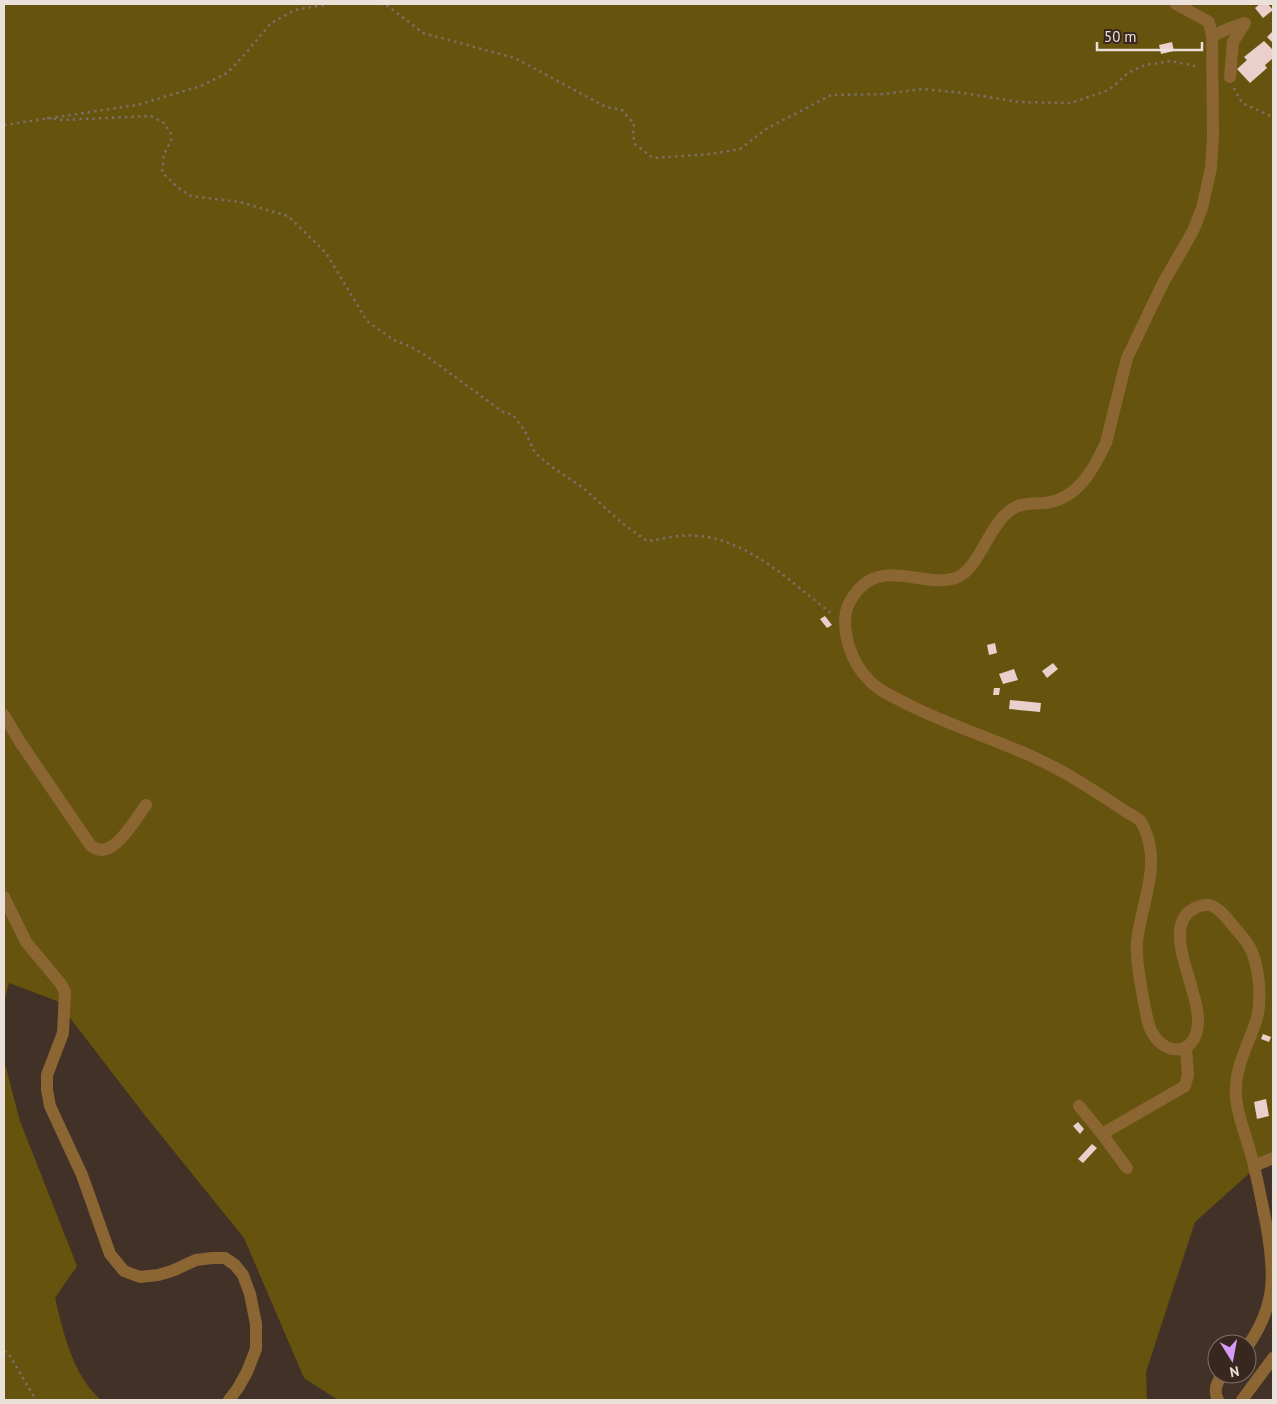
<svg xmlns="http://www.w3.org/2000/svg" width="1277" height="1404" viewBox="0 0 1277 1404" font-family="'PT Sans',sans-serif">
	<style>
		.green { fill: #66530e }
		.building { fill: #e9d0ca }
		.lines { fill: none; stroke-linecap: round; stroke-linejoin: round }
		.path { stroke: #7c6e65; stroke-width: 2.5; stroke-dasharray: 2.5 4; stroke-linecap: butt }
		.minor { stroke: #8b6633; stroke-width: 12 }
	</style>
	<rect width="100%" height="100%" fill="#423127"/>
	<g class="green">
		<path d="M4,4H1273V1152L1195,1222L1146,1372L1147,1400H338L304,1378L244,1238L147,1118L57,1001L9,983L4,1002Z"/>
		<path d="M4,1060L20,1121L77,1266L55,1298C64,1334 72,1374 101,1400H4Z"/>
	</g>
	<g class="building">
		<path d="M1260,4H1268L1273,10L1263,18L1255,8Z"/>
		<path d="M1273,31V43L1267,37Z"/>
		<path d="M1264,41L1273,50V58L1265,65L1267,68L1250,83L1237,69L1247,60L1244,57Z"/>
		<path d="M1172,42L1174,51L1161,54L1159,45Z"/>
		<path d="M825,616L832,625L827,628L820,619Z"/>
		<path d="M995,643L997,653L989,655L987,645Z"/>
		<path d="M1053,663L1058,669L1047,678L1042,671Z"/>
		<path d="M1014,669L1018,680L1003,684L999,674Z"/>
		<path d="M994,688H1000L999,695H993Z"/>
		<path d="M1010,700L1041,703L1040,712L1009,709Z"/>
		<path d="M1263,1034L1271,1037L1269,1042L1261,1039Z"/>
		<path d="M1266,1099L1269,1116L1257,1119L1254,1102Z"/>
		<path d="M1078,1122L1084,1129L1080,1134L1073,1126Z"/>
		<path d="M1092,1144L1097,1148L1083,1163L1078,1159Z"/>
	</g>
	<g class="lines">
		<g class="path">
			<path d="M380,4L388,6L423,33L515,58L606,107L622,110L634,124L633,134L635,144L653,158L711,154L740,149L766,129L831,95L884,94L922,89L963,93L1019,102L1071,103L1109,90L1128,73L1145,65L1171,61L1199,67"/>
			<path d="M1234,88L1242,103L1273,117"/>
			<path d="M47,118L62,120L151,116L164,123L171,134V141L164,154L162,172L177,187L191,196L240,202L288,216L326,253L367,321L394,340L411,347L425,355L503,412L513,415L525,431L535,453L552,467L582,487L622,523L647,541C657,540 668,537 678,536C741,530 786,579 832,614"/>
			<path d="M4,125L137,105L201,86L227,73L245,54L271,23L295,10L329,4"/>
			<path d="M4,1351L10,1356L36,1400"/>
		</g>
		<g class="minor">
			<path d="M1176,4L1209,22L1212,36L1213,137L1211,168L1202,208L1193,231L1163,283L1127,358L1106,443C1093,470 1078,499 1045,503C1031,504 1019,502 1007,513C989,528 977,569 958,577C927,590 885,558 858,590C852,597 848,603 846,612C842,634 852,663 868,679C878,691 896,698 909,705C965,733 1027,748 1080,782C1096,792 1112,802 1128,813C1133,816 1138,818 1141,822C1143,825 1144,827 1145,830C1161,868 1141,903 1137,942C1135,959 1144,1004 1148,1022C1157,1057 1197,1060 1198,1022C1199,1010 1193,994 1190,982C1184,960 1168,921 1195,908C1204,904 1210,903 1217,909C1224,913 1229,921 1234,927C1239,933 1245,939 1249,946C1259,963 1262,998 1257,1018C1249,1044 1234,1067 1236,1096C1237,1114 1245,1133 1250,1151C1257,1175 1261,1199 1266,1223C1275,1273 1277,1304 1247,1347"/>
			<path d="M1212,36L1230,28L1245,23L1233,42L1230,77"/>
			<path d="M4,715L20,742L91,846C94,848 98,850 102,850C119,849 136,818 146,805"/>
			<path d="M4,897L26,942L61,984L65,992L63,1033L47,1075V1090L50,1106L82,1175L110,1254L124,1271L140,1277L158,1275L172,1271L196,1260L212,1258H225L235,1265L243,1275L250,1294L256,1324V1349L247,1372L238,1388L229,1400"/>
			<path d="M1079,1106L1102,1134L1127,1168"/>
			<path d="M1102,1134L1185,1086L1188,1075L1186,1047"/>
			<path d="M1254,1166L1273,1158"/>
			<path d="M1218,1400C1213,1390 1217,1383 1222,1374"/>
			<path d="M1242,1400L1273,1358"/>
		</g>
	</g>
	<rect width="1277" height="1404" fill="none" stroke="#ebe0da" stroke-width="10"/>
	<g transform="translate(1232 1359) rotate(169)"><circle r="24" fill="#37271e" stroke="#7f7169"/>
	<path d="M0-4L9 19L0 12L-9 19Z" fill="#d59bfa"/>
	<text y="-8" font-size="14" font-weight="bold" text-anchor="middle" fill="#ebe0da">N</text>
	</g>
	<path d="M1097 42v8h105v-8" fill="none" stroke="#ebe0da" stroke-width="2.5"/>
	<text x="1104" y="42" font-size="15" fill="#ebe0da" stroke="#37271e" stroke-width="4" paint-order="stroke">50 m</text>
</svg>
